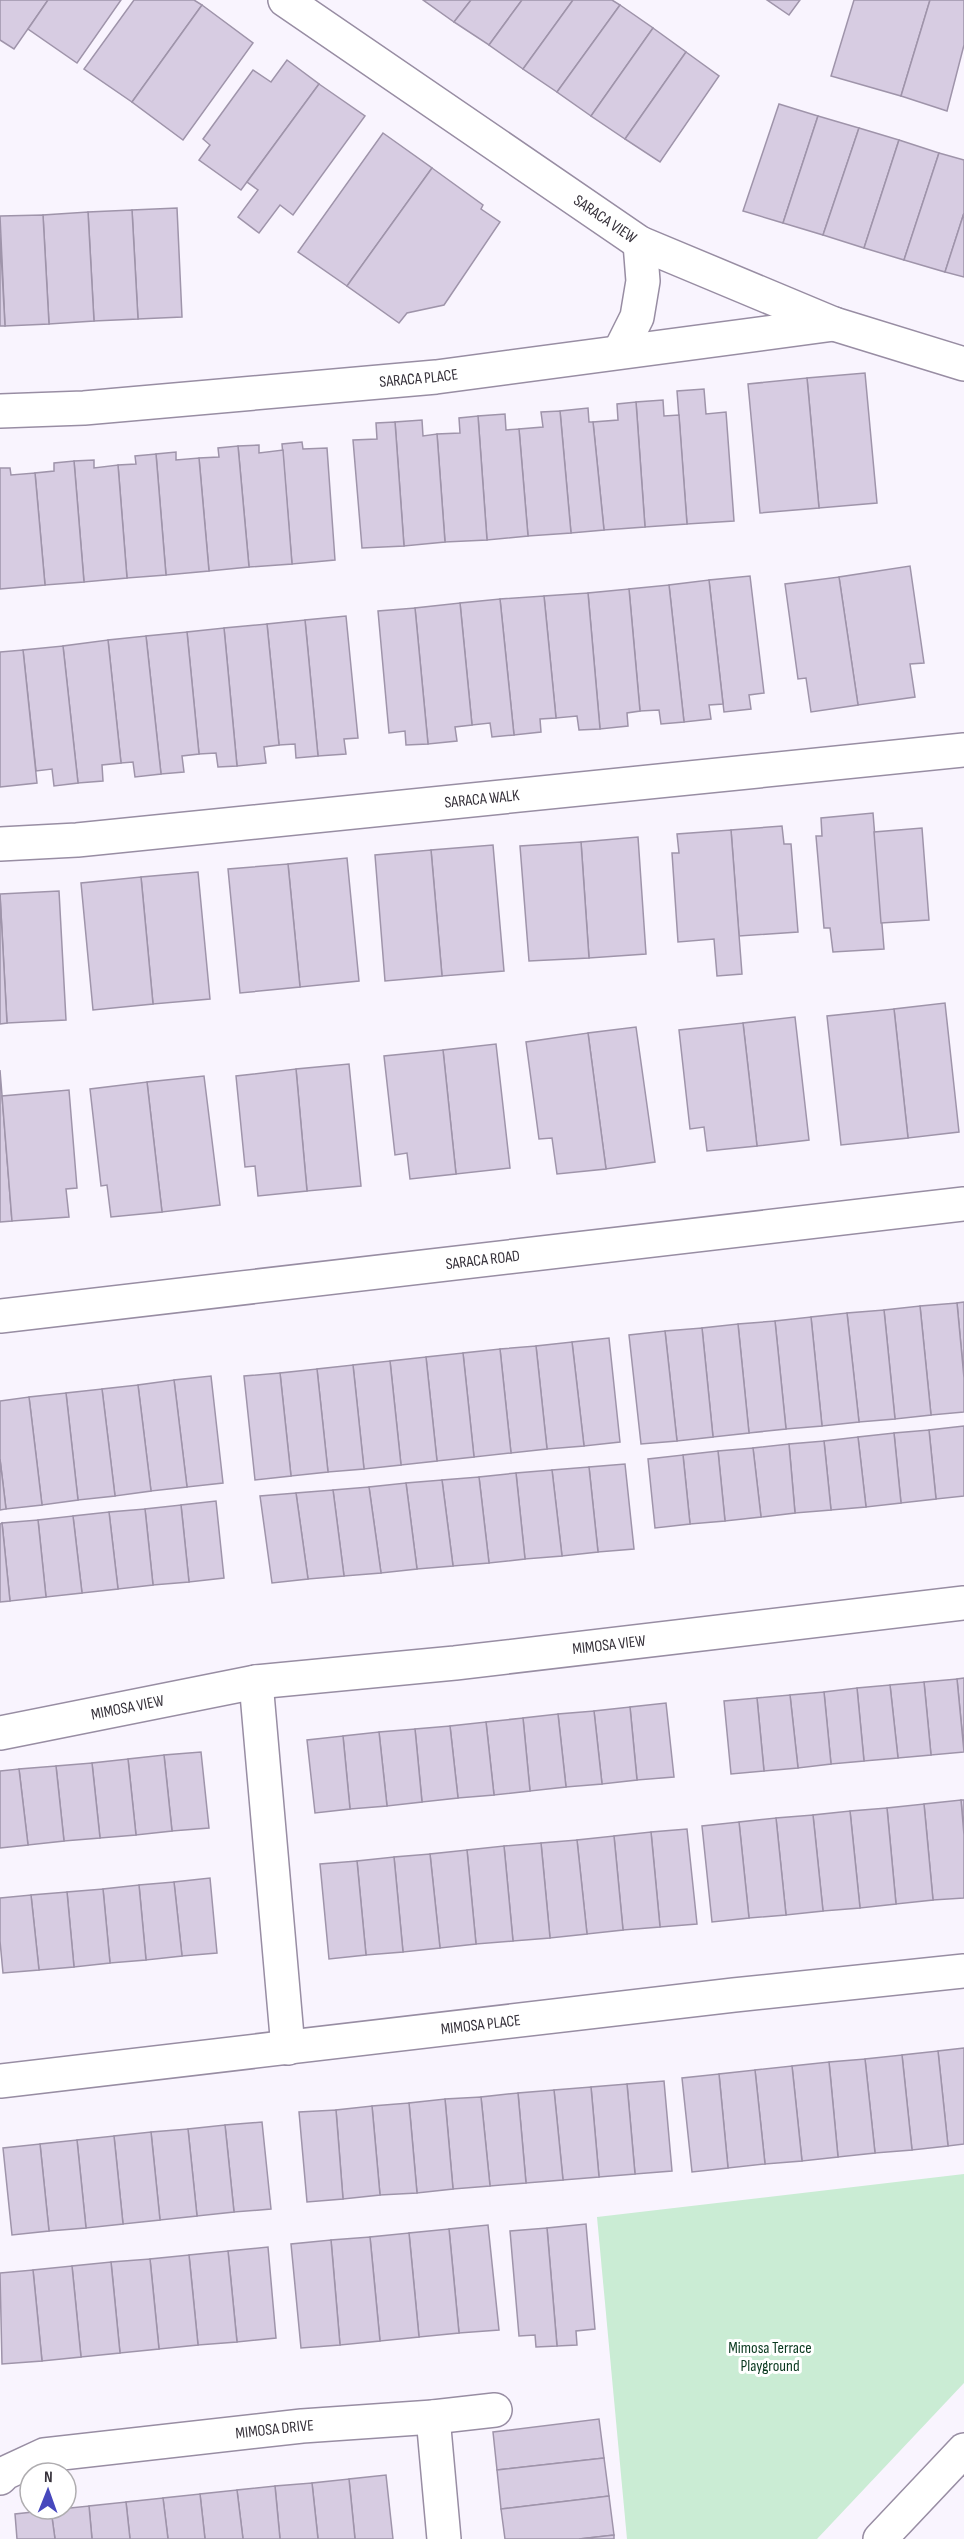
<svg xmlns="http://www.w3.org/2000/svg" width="964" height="2539" viewBox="0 0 964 2539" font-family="'Sofia Sans Condensed',sans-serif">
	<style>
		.green { fill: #caecd4 }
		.building { fill: #d7cce2; stroke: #9f94aa; stroke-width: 1.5 }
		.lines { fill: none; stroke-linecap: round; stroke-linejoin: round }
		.minor-casing { stroke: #988da3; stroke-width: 36 }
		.minor { stroke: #fff; stroke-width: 33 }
		.labels { text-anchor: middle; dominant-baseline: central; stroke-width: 6; stroke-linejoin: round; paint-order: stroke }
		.street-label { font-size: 16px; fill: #36313a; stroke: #fff }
		.park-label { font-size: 16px; fill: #0a391f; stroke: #fff }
	</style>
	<rect width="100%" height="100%" fill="#f9f4fe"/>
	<path class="green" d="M964,2174V2383L817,2539H627L597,2217Z"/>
	<g class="building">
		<path d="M0,0H48L14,49L0,40Z"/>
		<path d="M48,0H121L77,63L28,29Z"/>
		<path d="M134,0H194L202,5L132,102L84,69Z"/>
		<path d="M423,0H471L454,22Z"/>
		<path d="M471,0H522L489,45L454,22Z"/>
		<path d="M522,0H573L523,69L489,45Z"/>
		<path d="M573,0H612L620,5L557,92L523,69Z"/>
		<path d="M767,0H800L789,15Z"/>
		<path d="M854,0H930L901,96L831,76Z"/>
		<path d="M930,0H964V45L947,111L901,96Z"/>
		<path d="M202,5L253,43L183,140L132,102Z"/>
		<path d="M620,5L653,28L591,116L557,92Z"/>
		<path d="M653,28L686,52L625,139L591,116Z"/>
		<path d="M686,52L719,76L660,162L625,139Z"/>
		<path d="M287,60L319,84L241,190L199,160L210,145L203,139L253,70L271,82Z"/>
		<path d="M319,84L365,116L293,215L280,205L259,233L238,217L258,190L247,182Z"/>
		<path d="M779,104L818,116L783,223L743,211Z"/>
		<path d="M818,116L859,128L823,235L783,223Z"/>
		<path d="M859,128L899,140L864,248L823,235Z"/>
		<path d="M383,133L432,168L347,286L298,252Z"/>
		<path d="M899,140L939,153L904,260L864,248Z"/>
		<path d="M939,153L964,160V213L945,272L904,260Z"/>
		<path d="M432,168L483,205L481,209L500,222L444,305L407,313L399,323L347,286Z"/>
		<path d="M177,208L182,317L138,319L132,210Z"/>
		<path d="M132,210L138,319L94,321L88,212Z"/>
		<path d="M88,212L94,321L49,324L43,215Z"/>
		<path d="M964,213V277L945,272Z"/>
		<path d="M43,215L49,324L5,326L0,216Z"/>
		<path d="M0,234L5,326H0Z"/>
		<path d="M865,373L877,503L819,508L807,378Z"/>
		<path d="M807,378L819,508L760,513L748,384Z"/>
		<path d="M704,389L706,414L726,412L734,521L687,524L677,391Z"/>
		<path d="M663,400L664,416L679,415L687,524L645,527L636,402Z"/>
		<path d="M636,402L645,527L604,530L593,422L618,420L617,404Z"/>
		<path d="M588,408L589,422H593L604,530L571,533L560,411Z"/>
		<path d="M560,411L571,533L528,536L519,429L543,427L541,412Z"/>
		<path d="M505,414L506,430L519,429L528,536L487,540L478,416Z"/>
		<path d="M478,416L487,540L445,542L437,434L460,433L459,418Z"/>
		<path d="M422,420L423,436L437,434L445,542L404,546L395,422Z"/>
		<path d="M395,422L404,546L362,548L353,440L377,439L376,423Z"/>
		<path d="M302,442L303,449L327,448L335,560L292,564L282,444Z"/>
		<path d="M259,445V453L283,450L292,564L249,567L238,446Z"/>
		<path d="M238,446L249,567L209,571L199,458L219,457L218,448Z"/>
		<path d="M176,452V460L199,458L209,571L166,575L156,454Z"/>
		<path d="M156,454L166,575L127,578L118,465L136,464L135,456Z"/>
		<path d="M94,460V468L118,465L127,578L84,582L74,461Z"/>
		<path d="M74,461L84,582L45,585L35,473L54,471V463Z"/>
		<path d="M0,468H10L11,475L35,473L45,585L0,589Z"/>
		<path d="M910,566L924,663L910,664L915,697L858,705L839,577Z"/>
		<path d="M750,576L764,693L749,695L751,709L724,712L709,580Z"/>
		<path d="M839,577L858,705L811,712L806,678L798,679L785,584Z"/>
		<path d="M709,580L723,704L709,705L711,719L684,722L669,585Z"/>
		<path d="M669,585L684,722L661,724L659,710L640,711L629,589Z"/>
		<path d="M629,589L640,711L627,713L628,726L600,729L588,593Z"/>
		<path d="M588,593L600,729L579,730L577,716L556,718L544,596Z"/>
		<path d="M544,596L556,718L540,719L541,732L514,735L500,599Z"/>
		<path d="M500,599L514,735L492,737L490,723L472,725L460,603Z"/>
		<path d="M460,603L472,725L455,727L457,741L428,744L415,608Z"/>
		<path d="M415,608L428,744L406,745L405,731L389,733L378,611Z"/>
		<path d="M346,616L358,738L344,739L346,754L318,756L305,620Z"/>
		<path d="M305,620L318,756L296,758L295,744L279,745L267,624Z"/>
		<path d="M267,624L279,745L264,747L266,763L237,766L224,628Z"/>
		<path d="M224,628L237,766L218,767L216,753L199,754L187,632Z"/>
		<path d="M187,632L199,754L182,756L184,772L161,774L146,636Z"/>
		<path d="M146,636L161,774L135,777L133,762L121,763L108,640Z"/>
		<path d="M108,640L121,763L102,765L103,781L78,783L63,646Z"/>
		<path d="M63,646L78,783L54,786L52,769L36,771L23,650Z"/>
		<path d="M23,650L37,783L0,787V652Z"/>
		<path d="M873,813L884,949L833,952L830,928H824L816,836H822L821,818Z"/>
		<path d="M782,826L784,844H791L798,932L739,936L731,830Z"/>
		<path d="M922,828L929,920L881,923L874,832Z"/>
		<path d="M731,830L742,974L717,976L714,939L678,942L672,853H679L677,834Z"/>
		<path d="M638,837L646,954L589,958L581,842Z"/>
		<path d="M581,842L589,958L529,961L520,846Z"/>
		<path d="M493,845L504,971L442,976L431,850Z"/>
		<path d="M431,850L442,976L385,981L375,855Z"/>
		<path d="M347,858L359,981L300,987L288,864Z"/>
		<path d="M288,864L300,987L240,993L228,869Z"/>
		<path d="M198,872L210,999L153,1004L141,877Z"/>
		<path d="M141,877L153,1004L93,1010L81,883Z"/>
		<path d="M59,891L66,1020L7,1023L0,894Z"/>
		<path d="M0,895L7,1023L0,1024Z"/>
		<path d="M945,1003L959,1132L908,1138L894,1009Z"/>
		<path d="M894,1009L908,1138L841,1145L827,1016Z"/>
		<path d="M795,1017L809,1140L757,1146L743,1023Z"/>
		<path d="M743,1023L757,1146L707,1151L704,1127L690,1129L679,1030Z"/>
		<path d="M636,1027L655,1162L606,1169L588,1033Z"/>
		<path d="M588,1033L606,1169L557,1174L552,1138L539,1139L526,1042Z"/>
		<path d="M496,1044L510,1168L456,1174L443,1050Z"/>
		<path d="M443,1050L456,1174L410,1179L407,1153L395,1155L384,1056Z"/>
		<path d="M349,1064L361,1186L307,1191L296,1069Z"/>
		<path d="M296,1069L307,1191L258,1196L255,1166L245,1167L236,1076Z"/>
		<path d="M0,1070L12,1221L0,1222Z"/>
		<path d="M204,1076L220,1205L162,1212L147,1082Z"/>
		<path d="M147,1082L162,1212L111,1217L107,1185L101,1186L90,1089Z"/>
		<path d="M69,1090L77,1188L66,1189L69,1217L12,1221L2,1096Z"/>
		<path d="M964,1302V1378L957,1303Z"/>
		<path d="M957,1303L964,1378V1412L931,1415L920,1306Z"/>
		<path d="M920,1306L931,1415L895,1419L884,1310Z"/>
		<path d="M884,1310L895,1419L859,1422L847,1313Z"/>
		<path d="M847,1313L859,1422L822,1426L811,1317Z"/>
		<path d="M811,1317L822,1426L786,1429L775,1321Z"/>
		<path d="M775,1321L786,1429L749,1433L738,1324Z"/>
		<path d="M738,1324L749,1433L713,1437L702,1328Z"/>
		<path d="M702,1328L713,1437L677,1441L665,1331Z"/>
		<path d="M665,1331L677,1441L641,1444L629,1335Z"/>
		<path d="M609,1338L620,1442L584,1446L572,1342Z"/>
		<path d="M572,1342L584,1446L547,1449L536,1346Z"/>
		<path d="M536,1346L547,1449L511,1453L500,1349Z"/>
		<path d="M500,1349L511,1453L474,1457L463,1353Z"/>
		<path d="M463,1353L474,1457L437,1461L426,1357Z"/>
		<path d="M426,1357L437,1461L401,1465L390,1361Z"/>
		<path d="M390,1361L401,1465L364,1469L353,1365Z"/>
		<path d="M353,1365L364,1469L328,1472L317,1369Z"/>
		<path d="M317,1369L328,1472L291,1476L280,1373Z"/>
		<path d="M280,1373L291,1476L255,1480L244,1376Z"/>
		<path d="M211,1376L223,1483L187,1487L174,1380Z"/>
		<path d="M174,1380L187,1487L151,1491L138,1385Z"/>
		<path d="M138,1385L151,1491L115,1496L102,1389Z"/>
		<path d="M102,1389L115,1496L78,1500L66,1393Z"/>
		<path d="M66,1393L78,1500L42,1505L29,1397Z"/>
		<path d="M29,1397L42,1505L6,1509L0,1459V1401Z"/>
		<path d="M964,1426V1496L936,1499L929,1430Z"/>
		<path d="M929,1430L936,1499L901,1503L894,1433Z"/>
		<path d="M894,1433L901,1503L866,1507L858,1437Z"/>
		<path d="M858,1437L866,1507L831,1510L824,1441Z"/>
		<path d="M824,1441L831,1510L795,1513L789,1444Z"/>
		<path d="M789,1444L795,1513L761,1517L753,1448Z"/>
		<path d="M753,1448L761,1517L725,1521L718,1451Z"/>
		<path d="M718,1451L725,1521L690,1524L683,1455Z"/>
		<path d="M683,1455L690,1524L655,1528L648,1459Z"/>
		<path d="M0,1459L6,1509L0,1510Z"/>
		<path d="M625,1464L634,1549L598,1552L589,1467Z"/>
		<path d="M589,1467L598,1552L562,1556L552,1470Z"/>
		<path d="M552,1470L562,1556L525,1559L516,1473Z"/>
		<path d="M516,1473L525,1559L489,1563L479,1477Z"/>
		<path d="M479,1477L489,1563L453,1566L442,1480Z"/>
		<path d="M442,1480L453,1566L417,1569L406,1483Z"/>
		<path d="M406,1483L417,1569L381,1573L369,1487Z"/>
		<path d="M369,1487L381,1573L344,1576L333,1490Z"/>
		<path d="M333,1490L344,1576L308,1579L296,1493Z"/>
		<path d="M296,1493L308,1579L272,1583L260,1496Z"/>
		<path d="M216,1501L224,1578L189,1582L181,1505Z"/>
		<path d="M181,1505L189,1582L153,1585L145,1509Z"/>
		<path d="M145,1509L153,1585L118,1589L109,1512Z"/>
		<path d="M109,1512L118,1589L82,1593L73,1516Z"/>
		<path d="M73,1516L82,1593L46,1597L38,1520Z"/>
		<path d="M38,1520L46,1597L10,1601L2,1523Z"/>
		<path d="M2,1523L10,1601L0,1602V1524Z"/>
		<path d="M964,1678V1751L957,1679Z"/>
		<path d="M957,1679L964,1752L931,1755L924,1682Z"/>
		<path d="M924,1682L931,1755L898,1758L890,1685Z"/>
		<path d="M890,1685L898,1758L864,1761L857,1688Z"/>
		<path d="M857,1688L864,1761L831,1764L824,1692Z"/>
		<path d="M824,1692L831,1764L798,1768L790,1695Z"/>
		<path d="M790,1695L798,1768L764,1771L757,1698Z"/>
		<path d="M757,1698L764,1771L731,1774L724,1701Z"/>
		<path d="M666,1703L674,1777L637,1780L630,1707Z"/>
		<path d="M630,1707L637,1780L602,1784L594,1711Z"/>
		<path d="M594,1711L602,1784L566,1787L558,1714Z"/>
		<path d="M558,1714L566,1787L530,1791L523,1718Z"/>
		<path d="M523,1718L530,1791L494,1795L486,1722Z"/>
		<path d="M486,1722L494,1795L458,1798L450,1726Z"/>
		<path d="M450,1726L458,1798L422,1802L415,1729Z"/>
		<path d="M415,1729L422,1802L387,1806L379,1732Z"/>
		<path d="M379,1732L387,1806L350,1809L343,1736Z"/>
		<path d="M343,1736L350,1809L315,1813L307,1740Z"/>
		<path d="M201,1752L209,1828L172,1831L164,1755Z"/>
		<path d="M164,1755L172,1831L136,1835L128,1759Z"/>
		<path d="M128,1759L136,1835L100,1838L92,1763Z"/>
		<path d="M92,1763L100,1838L64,1841L56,1766Z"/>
		<path d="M56,1766L64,1841L28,1845L19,1769Z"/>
		<path d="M19,1769L28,1845L0,1848V1771Z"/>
		<path d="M961,1800H964V1835Z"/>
		<path d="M961,1800L964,1835V1898L933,1900L924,1804Z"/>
		<path d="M924,1804L933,1900L896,1904L887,1808Z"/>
		<path d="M887,1808L896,1904L860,1908L850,1811Z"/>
		<path d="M850,1811L860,1908L823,1911L813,1815Z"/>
		<path d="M813,1815L823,1911L786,1915L776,1818Z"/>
		<path d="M776,1818L786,1915L749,1918L739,1822Z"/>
		<path d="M739,1822L749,1918L712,1922L702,1826Z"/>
		<path d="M687,1829L697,1924L660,1927L651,1832Z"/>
		<path d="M651,1832L660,1927L623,1930L614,1836Z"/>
		<path d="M614,1836L623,1930L587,1934L577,1840Z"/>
		<path d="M577,1840L587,1934L550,1938L541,1843Z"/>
		<path d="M541,1843L550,1938L513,1941L504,1846Z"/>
		<path d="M504,1846L513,1941L476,1944L467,1850Z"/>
		<path d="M467,1850L476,1944L440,1948L430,1854Z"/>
		<path d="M430,1854L440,1948L403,1952L394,1857Z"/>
		<path d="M394,1857L403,1952L366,1955L357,1861Z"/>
		<path d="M357,1861L366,1955L329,1959L320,1864Z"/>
		<path d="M210,1878L217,1953L182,1956L174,1882Z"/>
		<path d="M174,1882L182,1956L146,1960L139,1885Z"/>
		<path d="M139,1885L146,1960L110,1963L103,1889Z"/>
		<path d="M103,1889L110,1963L74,1967L67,1892Z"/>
		<path d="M67,1892L74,1967L39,1970L31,1895Z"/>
		<path d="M31,1895L39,1970L3,1973L0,1941V1898Z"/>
		<path d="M964,2048V2144L948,2146L938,2051Z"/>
		<path d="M938,2051L948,2146L912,2150L902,2055Z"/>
		<path d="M902,2055L912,2150L875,2153L865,2059Z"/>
		<path d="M865,2059L875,2153L838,2157L829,2062Z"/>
		<path d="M829,2062L838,2157L802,2161L792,2066Z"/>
		<path d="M792,2066L802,2161L765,2164L755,2070Z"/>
		<path d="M755,2070L765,2164L728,2168L719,2074Z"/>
		<path d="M719,2074L728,2168L692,2172L682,2078Z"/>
		<path d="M664,2081L672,2171L635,2174L627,2084Z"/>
		<path d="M627,2084L635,2174L599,2177L591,2087Z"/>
		<path d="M591,2087L599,2177L563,2180L554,2090Z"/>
		<path d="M554,2090L563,2180L526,2183L518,2093Z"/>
		<path d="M518,2093L526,2183L490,2186L481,2097Z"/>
		<path d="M481,2097L490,2186L453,2189L445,2099Z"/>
		<path d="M445,2099L453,2189L417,2193L409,2103Z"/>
		<path d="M409,2103L417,2193L380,2195L372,2106Z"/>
		<path d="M372,2106L380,2195L343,2199L336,2110Z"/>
		<path d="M336,2110L343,2199L307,2202L299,2112Z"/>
		<path d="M262,2122L271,2209L234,2212L225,2125Z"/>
		<path d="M225,2125L234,2212L197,2216L188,2129Z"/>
		<path d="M188,2129L197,2216L160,2220L151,2132Z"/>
		<path d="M151,2132L160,2220L123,2224L114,2136Z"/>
		<path d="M114,2136L123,2224L86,2228L77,2140Z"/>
		<path d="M77,2140L86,2228L49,2231L40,2144Z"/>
		<path d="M40,2144L49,2231L12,2235L3,2148Z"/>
		<path d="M586,2224L595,2329L576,2331L577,2345L557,2346L547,2228Z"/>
		<path d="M488,2225L499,2330L459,2333L449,2229Z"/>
		<path d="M547,2228L557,2346L536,2347L535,2335L519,2336L510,2231Z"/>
		<path d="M449,2229L459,2333L419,2337L409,2233Z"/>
		<path d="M409,2233L419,2337L380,2341L370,2237Z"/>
		<path d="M370,2237L380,2341L340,2345L331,2240Z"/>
		<path d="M331,2240L340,2345L301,2348L291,2244Z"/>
		<path d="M268,2247L276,2338L237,2342L228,2251Z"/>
		<path d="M228,2251L237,2342L198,2345L189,2255Z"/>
		<path d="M189,2255L198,2345L159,2349L150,2259Z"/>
		<path d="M150,2259L159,2349L120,2353L111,2262Z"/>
		<path d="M111,2262L120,2353L81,2357L72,2266Z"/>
		<path d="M72,2266L81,2357L42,2361L33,2270Z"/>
		<path d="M33,2270L42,2361L2,2364L0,2273Z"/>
		<path d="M599,2419L604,2458L497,2470L493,2432Z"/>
		<path d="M604,2458L609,2496L501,2509L497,2470Z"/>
		<path d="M386,2475L393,2539H355L349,2479Z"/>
		<path d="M349,2479L355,2539H318L312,2483Z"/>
		<path d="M312,2483L318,2539H280L275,2486Z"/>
		<path d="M275,2486L280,2539H243L237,2490Z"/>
		<path d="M237,2490L243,2539H205L200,2494Z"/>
		<path d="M200,2494L205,2539H168L163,2498Z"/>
		<path d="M609,2496L614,2535L579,2539H505L501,2509Z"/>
		<path d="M163,2498L168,2539H130L126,2502Z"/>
		<path d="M126,2502L130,2539H92L89,2506Z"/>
		<path d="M89,2506L92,2539H55L51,2510Z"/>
		<path d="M51,2510L55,2539H17L15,2514Z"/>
		<path d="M614,2535V2539H579Z"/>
	</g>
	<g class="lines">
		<defs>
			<g id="minor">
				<path id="s1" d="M285,0L640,243L834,324L964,364"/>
				<path d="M620,351L637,317L643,281L640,243"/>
				<path id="s2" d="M0,411L84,408L436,377L834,324"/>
				<path id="s3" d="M0,844L77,840L964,750"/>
				<path id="s4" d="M0,1316L964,1204"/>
				<path d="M256,1682L288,2048"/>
				<path id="s5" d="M0,1733L256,1682L455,1663L964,1603"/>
				<path id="s6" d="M0,2081L734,1995L964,1971"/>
				<path d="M433,2417L444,2539"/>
				<path id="s7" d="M0,2478L5,2473L44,2455L302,2426L433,2417L495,2410"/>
				<path d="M880,2539L964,2450"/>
			</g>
		</defs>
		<use href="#minor" class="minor-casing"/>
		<use href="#minor" class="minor"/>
	</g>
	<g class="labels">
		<g class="street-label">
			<text stroke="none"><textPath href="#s1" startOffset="388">SARACA VIEW</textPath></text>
			<text stroke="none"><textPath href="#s2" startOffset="420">SARACA PLACE</textPath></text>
			<text stroke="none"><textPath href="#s3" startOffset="484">SARACA WALK</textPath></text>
			<text stroke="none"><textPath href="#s4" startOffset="486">SARACA ROAD</textPath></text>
			<text stroke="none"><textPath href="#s5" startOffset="616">MIMOSA VIEW</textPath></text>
			<text stroke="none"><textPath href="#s5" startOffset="130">MIMOSA VIEW</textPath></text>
			<text stroke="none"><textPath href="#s6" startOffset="484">MIMOSA PLACE</textPath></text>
			<text stroke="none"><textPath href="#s7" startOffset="282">MIMOSA DRIVE</textPath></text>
		</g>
		<g class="park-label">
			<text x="770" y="2348">Mimosa Terrace<tspan x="770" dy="18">Playground</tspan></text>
		</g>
	</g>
	<g transform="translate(48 2491) rotate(1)"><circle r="28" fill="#ffffff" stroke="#afadb0" stroke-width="1.5"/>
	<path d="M0-4.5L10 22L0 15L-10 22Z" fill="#4748bd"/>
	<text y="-9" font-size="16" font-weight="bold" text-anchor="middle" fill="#36313a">N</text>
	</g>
</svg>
